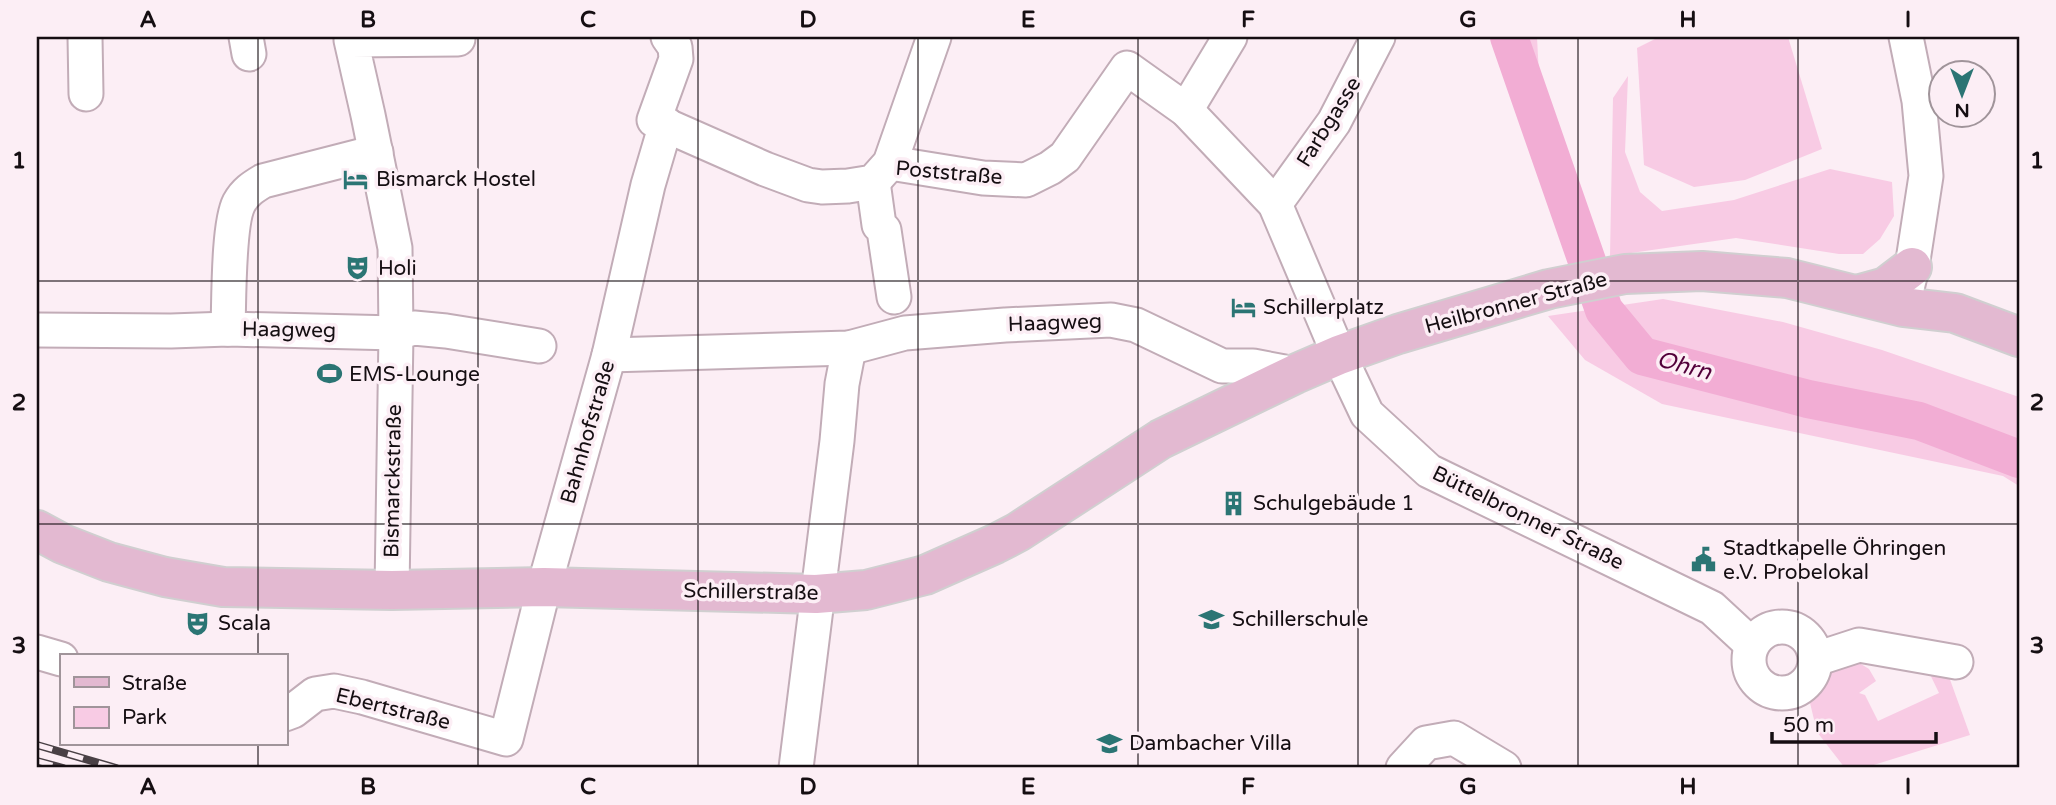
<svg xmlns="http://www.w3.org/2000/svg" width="2056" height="805" viewBox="0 0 2056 805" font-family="'Varela Round',sans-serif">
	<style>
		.green { fill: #f8cbe4 }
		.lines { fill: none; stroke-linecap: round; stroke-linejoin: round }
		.river { stroke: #f2add4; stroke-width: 38 }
		.minor-casing { stroke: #c2acb7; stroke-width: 37 }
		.major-casing { stroke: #d0cfd0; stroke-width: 42 }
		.minor { stroke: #fff; stroke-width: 33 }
		.major { stroke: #e3b9d1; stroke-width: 38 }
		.rail-casing { stroke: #494045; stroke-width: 8 }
		.rail { stroke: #fceef5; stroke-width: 5; stroke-dasharray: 16; stroke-linecap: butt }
		.grid { fill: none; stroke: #150e12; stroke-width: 2; stroke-opacity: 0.55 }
		.labels { text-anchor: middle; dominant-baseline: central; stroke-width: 7; stroke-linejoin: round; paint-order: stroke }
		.street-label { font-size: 21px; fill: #150e12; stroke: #fceef5 }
		.poi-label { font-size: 21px; fill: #150e12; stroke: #fceef5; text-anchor: start }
		.water-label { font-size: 23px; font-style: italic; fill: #52003a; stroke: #fceef5 }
		.neatline { fill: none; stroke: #150e12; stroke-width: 2.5 }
		.grid-label { font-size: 23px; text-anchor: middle; font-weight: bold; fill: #150e12 }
	</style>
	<rect width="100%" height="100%" fill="#fceef5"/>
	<g class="green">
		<path d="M1499,37H1537L1539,76L1514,79Z"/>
		<path d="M1659,37H1788L1822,149L1745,180L1694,187L1644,165L1637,48Z"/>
		<path d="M1628,76L1625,152L1640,192L1662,211L1734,200L1830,169L1892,182L1894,216L1880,239L1863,254H1839L1736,238L1610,256L1613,98Z"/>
		<path d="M1663,299L1783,322L1882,350L2019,397V486L2003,476L1662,404L1585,360L1548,316Z"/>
		<path d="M1848,656L1869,669L1876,681L1859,693L1865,695L1878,721L1939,693L1926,666L1948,674L1970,735L1864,768H1845L1817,732L1805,682L1814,671Z"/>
	</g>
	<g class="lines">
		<path class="river" d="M1509,37L1604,310L1642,356L1808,399L1919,421L2019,459"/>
		<defs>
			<g id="minor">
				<path d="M85,37L86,94"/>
				<path d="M246,37L249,54"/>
				<path d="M668,37L675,47L676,59L654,120L765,169L808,185L822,187L848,186L873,182L890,163L934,37"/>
				<path d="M1186,110L1230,37"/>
				<path d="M890,163L983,178L1026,180L1050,168L1065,157L1127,68L1186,110L1275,204L1339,355L1367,414L1429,471L1712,608L1752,645"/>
				<path d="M873,182L879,225L884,230L894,297"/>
				<path d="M1275,204L1334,122L1378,37"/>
				<path d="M1906,293L1912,267L1926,176L1919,101L1906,37"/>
				<path d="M228,329C229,302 228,224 239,203C245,192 253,187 263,181L376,152"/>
				<path d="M37,330L171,331L228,329L396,333L414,328L446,331L539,346"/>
				<path d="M609,355L849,348L905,333L1005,325L1111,320L1136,325L1222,366H1253L1295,374"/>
				<path d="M392,590L396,333L395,248L368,115L351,40L458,39V37"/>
				<circle cx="1782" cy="660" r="33"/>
				<path d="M37,652L61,659"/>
				<path d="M1816,659L1859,645L1956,662"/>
				<path d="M285,714L293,711L315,694L334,691L362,697L506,739L544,587L609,355L648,185L666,124"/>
				<path d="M796,768L837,441L842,384L849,348"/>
				<path d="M1403,768L1426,743L1454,738L1504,768"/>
			</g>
			<g id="major">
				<path d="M1857,295L1886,287L1912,267"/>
				<path d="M37,530L63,544L109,562L165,577L223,587L392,590L544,587L816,594L866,590L925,575L995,544L1018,532L1161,439L1295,374L1339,355L1398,334L1549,289L1625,274L1702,271L1787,278L1903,307L1955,313L2019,337"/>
			</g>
		</defs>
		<use href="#minor" class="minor-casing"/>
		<use href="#major" class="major-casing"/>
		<use href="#minor" class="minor"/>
		<use href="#major" class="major"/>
		<defs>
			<g id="rail">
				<path d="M37,745L116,768"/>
				<path d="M37,761L63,768"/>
			</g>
		</defs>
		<use href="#rail" class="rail-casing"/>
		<use href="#rail" class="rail"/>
	</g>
	<path class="grid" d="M258,37V656M478,37V768M698,37V768M918,37V768M1138,37V768M1358,37V768M1578,37V768M1798,37V768M37,281H2019M37,524H2019M258,744V768"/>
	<defs>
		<symbol id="hotel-bare" viewBox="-9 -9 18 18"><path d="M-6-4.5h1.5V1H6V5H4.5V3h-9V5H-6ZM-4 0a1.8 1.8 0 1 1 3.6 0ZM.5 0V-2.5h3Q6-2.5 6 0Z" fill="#2b7574" stroke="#fceef5" stroke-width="2.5" paint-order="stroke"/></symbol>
		<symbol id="theatre-bare" viewBox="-9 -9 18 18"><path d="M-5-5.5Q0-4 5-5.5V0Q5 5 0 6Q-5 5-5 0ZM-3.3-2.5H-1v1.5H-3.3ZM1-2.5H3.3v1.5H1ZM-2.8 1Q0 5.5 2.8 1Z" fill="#2b7574" stroke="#fceef5" stroke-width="2.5" paint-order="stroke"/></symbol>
		<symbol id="stadium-bare" viewBox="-9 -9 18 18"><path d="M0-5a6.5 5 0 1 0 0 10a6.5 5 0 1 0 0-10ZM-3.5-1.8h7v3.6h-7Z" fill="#2b7574" stroke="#fceef5" stroke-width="2.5" paint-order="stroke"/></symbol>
		<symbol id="building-bare" viewBox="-9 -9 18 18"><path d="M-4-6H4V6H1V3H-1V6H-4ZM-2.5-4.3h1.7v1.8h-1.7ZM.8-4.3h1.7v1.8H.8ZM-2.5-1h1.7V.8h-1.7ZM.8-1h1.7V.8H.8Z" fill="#2b7574" stroke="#fceef5" stroke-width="2.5" paint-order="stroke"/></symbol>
		<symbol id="civic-bare" viewBox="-9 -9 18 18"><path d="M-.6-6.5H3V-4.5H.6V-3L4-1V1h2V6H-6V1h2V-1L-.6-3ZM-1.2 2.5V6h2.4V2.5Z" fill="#2b7574" stroke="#fceef5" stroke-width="2.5" paint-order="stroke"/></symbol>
		<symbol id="school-bare" viewBox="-9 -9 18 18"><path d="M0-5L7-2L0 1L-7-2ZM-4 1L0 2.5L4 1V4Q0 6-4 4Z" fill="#2b7574" stroke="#fceef5" stroke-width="2.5" paint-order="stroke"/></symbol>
	</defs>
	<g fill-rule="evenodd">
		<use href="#hotel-bare" x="338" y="162" width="35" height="35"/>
		<use href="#theatre-bare" x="340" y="250" width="35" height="35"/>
		<use href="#hotel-bare" x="1226" y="290" width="35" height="35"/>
		<use href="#stadium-bare" x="312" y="356" width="35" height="35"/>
		<use href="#building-bare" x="1216" y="486" width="35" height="35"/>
		<use href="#civic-bare" x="1686" y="542" width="35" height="35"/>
		<use href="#school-bare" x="1194" y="602" width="35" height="35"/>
		<use href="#theatre-bare" x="180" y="606" width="35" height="35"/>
		<use href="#school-bare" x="1092" y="726" width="35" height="35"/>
	</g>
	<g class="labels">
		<g class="street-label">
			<text transform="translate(1329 122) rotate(-58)">Farbgasse</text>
			<text transform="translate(949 173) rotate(5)">Poststraße</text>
			<text transform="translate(1516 303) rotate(-15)">Heilbronner Straße</text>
			<text transform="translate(1055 323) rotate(-2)">Haagweg</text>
			<text transform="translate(289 330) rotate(1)">Haagweg</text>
			<text transform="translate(588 432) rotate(-74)">Bahnhofstraße</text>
			<text transform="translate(393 481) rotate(-89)">Bismarckstraße</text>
			<text transform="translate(1528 518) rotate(26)">Büttelbronner Straße</text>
			<text transform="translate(751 592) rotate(1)">Schillerstraße</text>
			<text transform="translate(393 709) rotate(14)">Ebertstraße</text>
		</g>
		<g class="poi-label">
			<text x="376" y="179">Bismarck Hostel</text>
			<text x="378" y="268">Holi</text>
			<text x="1263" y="307">Schillerplatz</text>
			<text x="349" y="374">EMS-Lounge</text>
			<text x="1253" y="503">Schulgebäude 1</text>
			<text x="1723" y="548">Stadtkapelle Öhringen<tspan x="1723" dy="24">e.V. Probelokal</tspan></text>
			<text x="1232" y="619">Schillerschule</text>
			<text x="218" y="623">Scala</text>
			<text x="1129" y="743">Dambacher Villa</text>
		</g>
		<g class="water-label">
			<text transform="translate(1684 366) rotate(15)">Ohrn</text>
		</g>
	</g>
	<rect width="2056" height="805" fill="none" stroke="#fceef5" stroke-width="77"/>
	<rect x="60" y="654" width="228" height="91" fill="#fceef5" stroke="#a0949a" stroke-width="2"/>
	<rect x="74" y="677" width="35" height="10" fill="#e3b9d1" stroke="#a0949a" stroke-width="2"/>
	<text x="122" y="690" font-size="21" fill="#150e12">Straße</text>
	<rect x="74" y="707" width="35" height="21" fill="#f8cbe4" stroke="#a0949a" stroke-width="2"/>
	<text x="122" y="724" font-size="21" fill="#150e12">Park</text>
	<g transform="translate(1962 94) rotate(180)"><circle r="33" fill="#fceef5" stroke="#a0949a" stroke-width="2"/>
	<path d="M0-5L12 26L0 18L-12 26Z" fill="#2b7574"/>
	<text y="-10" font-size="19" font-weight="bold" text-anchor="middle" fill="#150e12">N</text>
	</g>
	<path d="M1772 732v10h164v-10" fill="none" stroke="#150e12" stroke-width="3.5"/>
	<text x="1783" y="732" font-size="21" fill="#150e12" stroke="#fceef5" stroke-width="5" paint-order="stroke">50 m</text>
	<rect x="38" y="38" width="1980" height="728" class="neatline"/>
	<g class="grid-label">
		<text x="148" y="27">A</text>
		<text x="368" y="27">B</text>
		<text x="588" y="27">C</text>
		<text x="808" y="27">D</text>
		<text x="1028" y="27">E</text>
		<text x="1248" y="27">F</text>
		<text x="1468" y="27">G</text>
		<text x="1688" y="27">H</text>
		<text x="1908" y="27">I</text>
		<text x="19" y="168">1</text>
		<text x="2037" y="168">1</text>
		<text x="19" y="410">2</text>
		<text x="2037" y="410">2</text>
		<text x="19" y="653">3</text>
		<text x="2037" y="653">3</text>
		<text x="148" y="794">A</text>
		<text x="368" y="794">B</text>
		<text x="588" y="794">C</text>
		<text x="808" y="794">D</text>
		<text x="1028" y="794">E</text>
		<text x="1248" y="794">F</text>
		<text x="1468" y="794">G</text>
		<text x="1688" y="794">H</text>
		<text x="1908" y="794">I</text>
	</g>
</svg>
